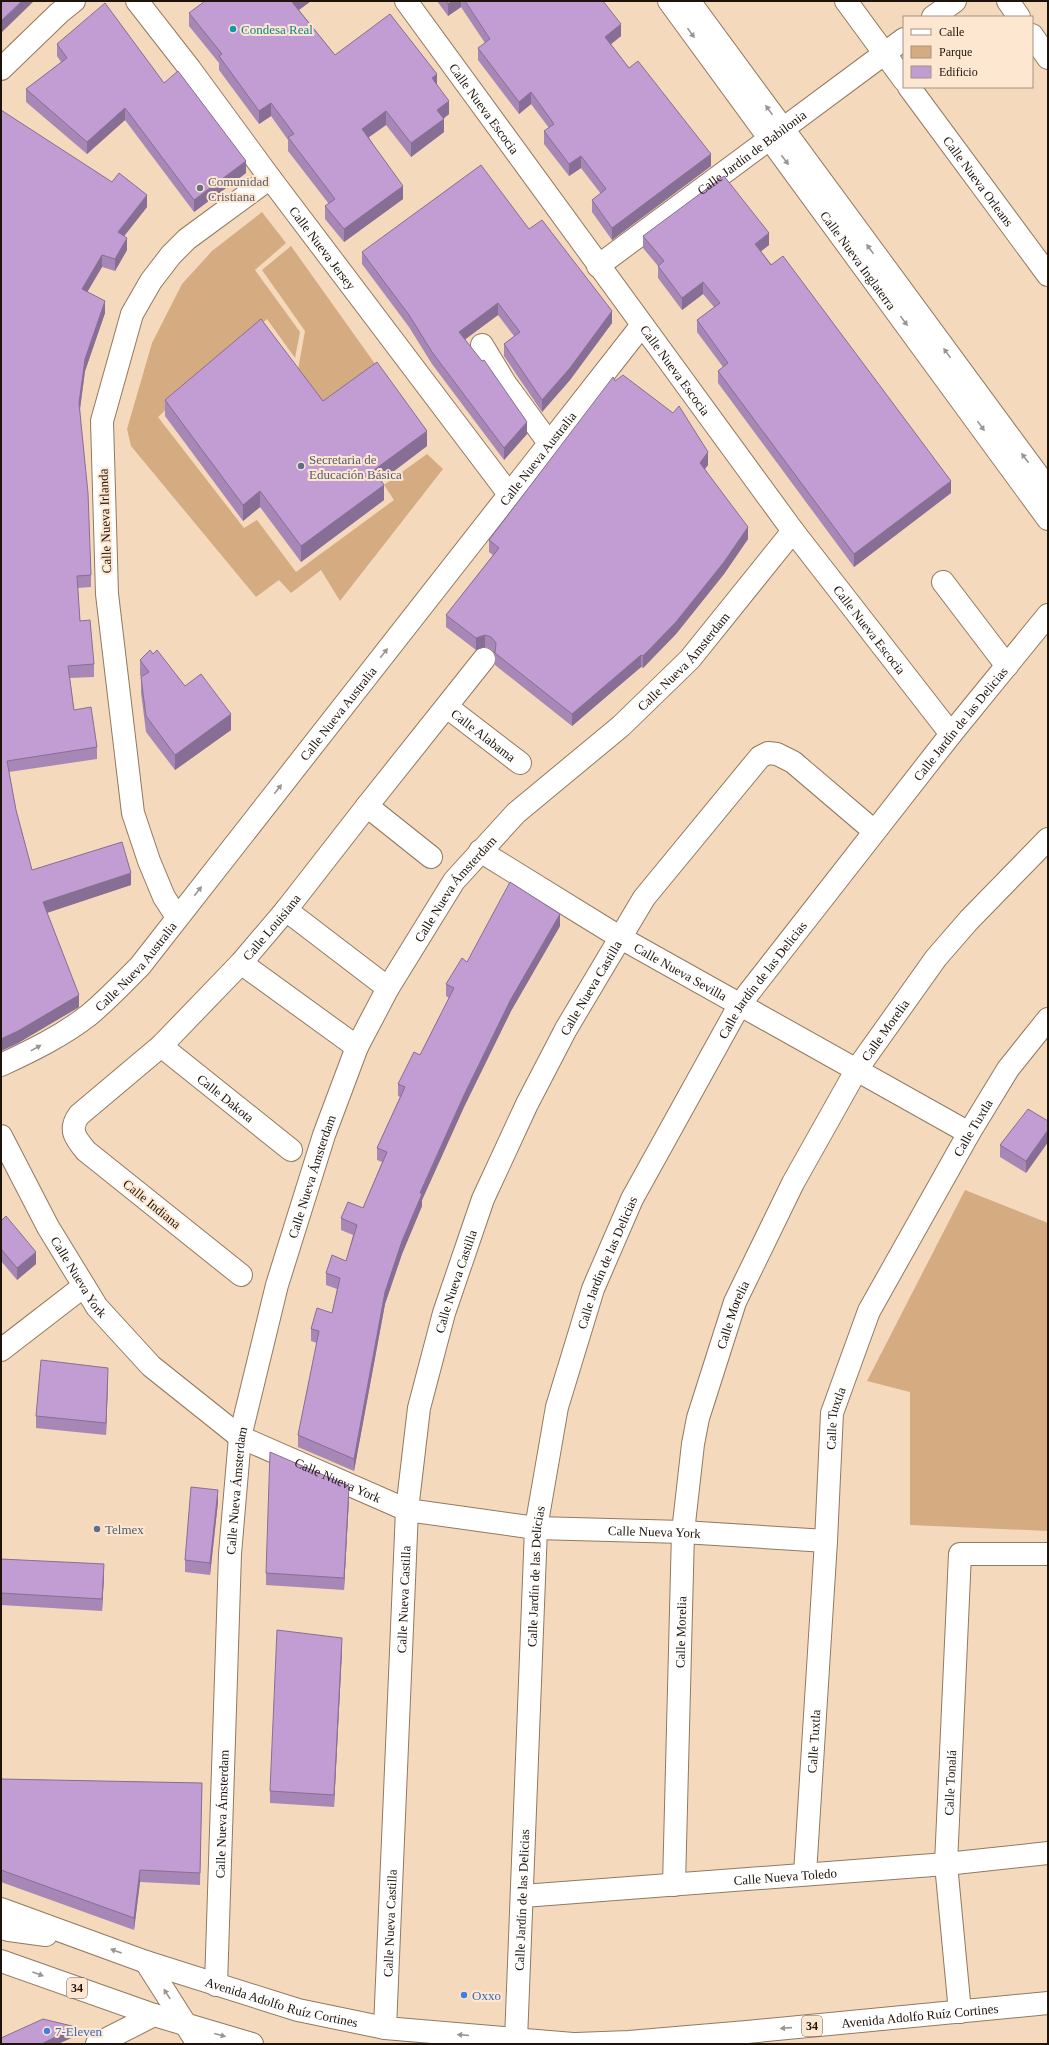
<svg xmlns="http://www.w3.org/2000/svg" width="1049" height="2045" viewBox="0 0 1049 2045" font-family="'Times New Roman',serif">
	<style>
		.green { fill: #d5ac82 }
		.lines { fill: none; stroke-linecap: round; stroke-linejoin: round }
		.minor-casing { stroke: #92795f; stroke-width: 24 }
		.major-casing { stroke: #92795f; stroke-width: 24 }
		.minor { stroke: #fff; stroke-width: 22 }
		.major { stroke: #fff; stroke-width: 22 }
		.wall { fill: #a687b5 }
		.shaded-wall { fill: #876e94 }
		.building { fill: #c19dd3; stroke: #876e94 }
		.oneway { fill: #999590 }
		.culture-dot { fill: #0f9aa8; stroke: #fee7d1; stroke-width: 1.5 }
		.worship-dot { fill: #6b7280; stroke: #fee7d1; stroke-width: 1.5 }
		.service-dot { fill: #5c6f8a; stroke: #fee7d1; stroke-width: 1.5 }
		.shop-dot { fill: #3f7fe0; stroke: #fee7d1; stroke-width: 1.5 }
		.labels { text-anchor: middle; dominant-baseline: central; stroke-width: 4; stroke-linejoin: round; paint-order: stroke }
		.shield { fill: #fee7d1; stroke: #605345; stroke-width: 1 }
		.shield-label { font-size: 12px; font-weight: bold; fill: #1d1309 }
		.culture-label { font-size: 13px; fill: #0d838f; stroke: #fee7d1; text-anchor: start }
		.street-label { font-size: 13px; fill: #1d1309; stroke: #fee7d1 }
		.worship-label { font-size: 13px; fill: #5b616d; stroke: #fee7d1; text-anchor: start }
		.service-label { font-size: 13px; fill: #4e5e75; stroke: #fee7d1; text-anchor: start }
		.shop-label { font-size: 13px; fill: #366cbe; stroke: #fee7d1; text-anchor: start }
	</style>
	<rect width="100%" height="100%" fill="#f5d9bd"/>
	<g class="green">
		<path d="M262,212L286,243L255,270L300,332L295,358L267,319L158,417L244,528L257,520L296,572L394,500L384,485L427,454L443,469L340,601L321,570L291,593L279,580L256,597L131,446L127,429L152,343L182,284L212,251Z"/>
		<path d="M291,246L378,368L323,409L297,375L305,331L262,270Z"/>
		<path d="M965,1190L1048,1223V1531L910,1525V1392L867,1381Z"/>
	</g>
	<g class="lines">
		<defs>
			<g id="minor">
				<path id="s1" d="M137,1L190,69L270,178L509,494"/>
				<path id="s2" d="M406,1L793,531L951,734"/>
				<path id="s3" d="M669,1L1048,519"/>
				<path d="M689,1L1048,489"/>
				<path d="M846,1L904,80"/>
				<path d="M1008,1L1019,17"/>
				<path d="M933,17L955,1"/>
				<path d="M1032,35L1048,58"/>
				<path d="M1,69L59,13L74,1"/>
				<path id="s4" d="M909,87L1048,275"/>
				<path id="s5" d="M598,266L904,39"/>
				<path d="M482,345L505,383L549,443"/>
				<path d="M943,582L1007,666"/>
				<path id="s6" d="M447,707L520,763"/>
				<path d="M367,806L431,857"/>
				<path id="s7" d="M480,851L621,938L969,1133"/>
				<path d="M286,910L388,988"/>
				<path d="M177,917L164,897L149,861L133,813L107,594L102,421L132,314L151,281L171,255L187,239L270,178"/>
				<path d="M241,963L357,1047"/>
				<path id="s8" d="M161,1046L291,1150"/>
				<path id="s9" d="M1,1065C31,1051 62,1036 89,1015C107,1000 123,983 140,966L642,325"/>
				<path id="s10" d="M1,1136L48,1227L97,1307L151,1366L240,1437L407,1510L536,1528L683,1532L826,1541"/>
				<path id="s11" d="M241,1275L86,1151C76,1139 68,1130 79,1115L161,1046L241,963L286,910L367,806L484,659"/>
				<path d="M1,1350L84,1286"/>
				<path id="s12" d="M805,1874L826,1541L832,1413L869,1311L969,1133L1008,1069L1048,1019"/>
				<path id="s13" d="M674,1885L683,1532L693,1444L698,1418L735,1302L793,1183L857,1069L936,958L969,920L1048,839"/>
				<path id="s14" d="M523,1896L946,1864L1048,1853"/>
				<path d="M146,1962L198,2044"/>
				<path id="s15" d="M216,1985L230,1554L240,1437L277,1285L324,1135L357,1047L388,988L454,881L516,813L621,726L690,659L793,531"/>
				<path id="s16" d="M960,2012L946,1864L960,1554H1048"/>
				<path id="s17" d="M385,2028L407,1510L419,1408L444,1313L483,1199L527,1104L566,1029L644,898L760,757L768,753L777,754L793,762L874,831"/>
				<path id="s18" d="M516,2040L536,1528L557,1407L593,1289L632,1199L740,1004L951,734L1048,615"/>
				<path d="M97,2044L154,2015"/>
			</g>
			<g id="major">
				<path id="s19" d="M1,1909L146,1962L298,2010L385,2028L573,2044"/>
				<path d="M1,1928L9,1930L46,1935"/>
				<path d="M1,1961L154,2015L252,2044"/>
				<path id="s20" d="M576,2044L629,2042L747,2032L1048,2003"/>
			</g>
		</defs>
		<use href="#minor" class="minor-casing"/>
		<use href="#major" class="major-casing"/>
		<use href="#minor" class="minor"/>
		<use href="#major" class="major"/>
	</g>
	<g class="wall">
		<path d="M205,1H311L299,10L335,55L437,85L449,114L444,118V132L411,157L386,125L369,137L403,199L344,242L325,219V206L329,204L288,151V140L271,116L259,124L219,70V63L189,26V13Z"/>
		<path d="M437,1H603L621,36L611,44L629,68L711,166L612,240L592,212V200L601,194L581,168L569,176L544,144V131L549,128L531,104L519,114L478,60V48L485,43L461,7L448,16Z"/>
		<path d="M57,44L164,83L246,173L194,212L125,120L87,154L26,102V89L61,62L57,56Z"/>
		<path d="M1,110L147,207L124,236L127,250L115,271L102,267L87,292L105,313L85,371L80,410L91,575V587L78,588L80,621L94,664V677L70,678L74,710L97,747V759L9,772L16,810L32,870L131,885L47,913L79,1007L18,1043L1,1051Z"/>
		<path d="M529,229L612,323L570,380L542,412L504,356V344L514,336L498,315L465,339L527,434L504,460L432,364L409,327L362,264V252Z"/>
		<path d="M643,236L769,245L761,251L951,493L854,567L718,383V371L723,367L697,332V320L714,307L703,294L682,310L658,278V266L643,248Z"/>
		<path d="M615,381L708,465L705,469L748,539L724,574L676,634L643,668L641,667L572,726L495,665V654L491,649L485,647L476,650L446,627V615L493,555L489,552V540Z"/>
		<path d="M165,400L323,401L427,446L381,481L384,500L301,562L260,507L243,521L165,416Z"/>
		<path d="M140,660L185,686L231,730L175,770L146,732L141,693V677L140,675Z"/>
		<path d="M560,926L511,1011L464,1107L422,1200V1206L402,1254L385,1304L354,1471L298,1447V1435L317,1343L311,1341V1329L332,1313L337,1289L326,1285V1273L346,1261L353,1235L341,1230V1218L363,1208L382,1162L377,1160V1148L400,1097L398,1096V1084L420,1055L449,998L446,996V984L467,962Z"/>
		<path d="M1048,1121V1142L1026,1173L1000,1157V1145Z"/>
		<path d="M1,1221L36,1264L17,1280L1,1261Z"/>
		<path d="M108,1380L106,1435L36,1428V1416Z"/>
		<path d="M349,1498L344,1590L266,1585V1573Z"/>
		<path d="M218,1502L210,1575L185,1572V1560Z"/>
		<path d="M1,1559L104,1576L102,1611L1,1605Z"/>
		<path d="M342,1650L334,1807L270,1803V1791Z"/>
		<path d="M1,1779L202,1783L200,1885L140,1882L134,1930L1,1882Z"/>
	</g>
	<g class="shaded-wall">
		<path d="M22,1H33V2L1,33V21Z"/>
		<path d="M293,1H311L292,15V2Z"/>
		<path d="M452,1H461V7L448,16V4Z"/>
		<path d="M621,24V36L605,49V37Z"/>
		<path d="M437,74V88L432,78Z"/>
		<path d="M531,92V104L519,114V102Z"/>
		<path d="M449,101V114L437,124V110Z"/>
		<path d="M271,103V116L259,124V111Z"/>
		<path d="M125,108V120L87,154V142Z"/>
		<path d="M386,111V125L362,142V129Z"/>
		<path d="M444,119V132L411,157V143Z"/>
		<path d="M711,154V166L612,240V228Z"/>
		<path d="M581,156V168L569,176V164Z"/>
		<path d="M246,161V173L194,212V200Z"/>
		<path d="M403,186V199L344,242V229Z"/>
		<path d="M147,195V207L118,244V232Z"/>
		<path d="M769,233V245L755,256V244Z"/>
		<path d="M127,238V250L115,271V259Z"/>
		<path d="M102,255V267L82,301V289Z"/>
		<path d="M703,282V294L682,310V298Z"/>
		<path d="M105,301V313L85,371L79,415V403L85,359Z"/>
		<path d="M498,303V315L459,344V332Z"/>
		<path d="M612,311V323L570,380L542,412V400Z"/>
		<path d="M527,422V434L504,460V448Z"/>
		<path d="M427,431V446L374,486V470Z"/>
		<path d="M708,452V465L700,475V463Z"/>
		<path d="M951,481V493L854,567V554Z"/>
		<path d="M384,485V500L301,562V546Z"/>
		<path d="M260,491V507L243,521V505Z"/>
		<path d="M748,527V539L724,574L676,634L643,668V656Z"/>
		<path d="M485,635V647L476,650V638Z"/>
		<path d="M641,655V667L572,726V714Z"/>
		<path d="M231,714V730L175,770V755Z"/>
		<path d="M131,873V885L43,914V902Z"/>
		<path d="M560,914V926L511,1011L464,1107L422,1200V1206L402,1254L385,1304L354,1471V1459L385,1292L402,1241L420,1193L464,1095L511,999Z"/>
		<path d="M79,995V1007L18,1043L1,1051V1039Z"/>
		<path d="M1048,1130V1142L1026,1173V1161Z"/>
		<path d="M36,1252V1264L17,1280V1268Z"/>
		<path d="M108,1368V1380L106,1435V1423Z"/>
		<path d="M349,1486V1498L344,1590V1578Z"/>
		<path d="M218,1490V1502L210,1575V1563Z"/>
		<path d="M104,1564V1576L102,1611V1599Z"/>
		<path d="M342,1638V1650L334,1807V1795Z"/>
		<path d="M140,1870V1882L134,1930V1918Z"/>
		<path d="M76,2027V2036L58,2044H41Z"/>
	</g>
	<g class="building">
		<path d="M1,1H22L1,21Z"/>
		<path d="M205,1H293L292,2L335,55L390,14L437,74L432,78L449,101L437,110L444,119L411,143L386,111L362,129L403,186L344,229L325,206L335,199L288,137L294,134L271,103L259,111L219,56L222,54L189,13Z"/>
		<path d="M446,1H452L448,4Z"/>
		<path d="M465,1H603L621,24L605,37L629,68L638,61L711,154L612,228L592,200L606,189L581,156L569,164L544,131L554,124L531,92L519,102L478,48L490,39Z"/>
		<path d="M105,3L164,83L178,71L246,161L194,200L125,108L87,142L26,89L67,58L57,44Z"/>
		<path d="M1,110L112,182L119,173L147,195L118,232L127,238L115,259L102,255L82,289L105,301L85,359L79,403L88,493L91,575L77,576L80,621L90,620L94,664L68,666L74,710L91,707L97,747L7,761L16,810L32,870L122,842L131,873L43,902L79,995L18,1031L1,1039Z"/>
		<path d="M481,165L529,229L542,220L612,311L570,368L542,400L504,344L520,332L498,303L459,332L482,361L484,360L527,422L504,448L432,352L409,315L362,252Z"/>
		<path d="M724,176L769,233L755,244L771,265L783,256L951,481L854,554L718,371L728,363L697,320L720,303L703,282L682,298L658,266L664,261L643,236Z"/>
		<path d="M261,319L323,401L377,362L427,431L374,470L384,485L301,546L260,491L243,505L165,400Z"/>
		<path d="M623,375L673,413L679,406L708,452L700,463L748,527L724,562L676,622L643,656L641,655L572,714L495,653L496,643L491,637L485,635L476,638L446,615L499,548L489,540L613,377L615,381Z"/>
		<path d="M150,650L153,654L157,650L185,686L201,674L231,714L175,755L146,716L141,677L149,672L140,660Z"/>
		<path d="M510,882L560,914L511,999L464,1095L420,1193L422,1194L402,1241L385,1292L354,1459L298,1435L319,1331L311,1329L317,1308L332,1313L340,1278L326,1273L332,1255L346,1261L357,1225L341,1218L348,1202L363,1208L387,1152L377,1148L405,1087L398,1084L414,1052L420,1055L454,988L446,984L462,958L467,962Z"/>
		<path d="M1028,1109L1048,1121V1130L1026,1161L1000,1145Z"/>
		<path d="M6,1216L36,1252L17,1268L1,1249V1221Z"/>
		<path d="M41,1360L108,1368L106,1423L36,1416Z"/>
		<path d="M270,1452L349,1486L344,1578L266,1573Z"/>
		<path d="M191,1487L218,1490L210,1563L185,1560Z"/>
		<path d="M1,1559L104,1564L102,1599L1,1593Z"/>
		<path d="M277,1630L342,1638L334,1795L270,1791Z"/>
		<path d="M1,1779L202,1783L200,1873L140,1870L134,1918L1,1870Z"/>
		<path d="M43,2019L76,2027L41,2044H1V2038Z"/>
	</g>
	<defs><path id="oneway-solid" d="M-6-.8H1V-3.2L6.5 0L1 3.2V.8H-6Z"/></defs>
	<g class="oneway">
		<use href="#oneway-solid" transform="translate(691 33) rotate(54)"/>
		<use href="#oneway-solid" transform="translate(769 110) rotate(-126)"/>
		<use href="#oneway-solid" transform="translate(785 160) rotate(53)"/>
		<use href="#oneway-solid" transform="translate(870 249) rotate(-126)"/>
		<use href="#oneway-solid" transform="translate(904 321) rotate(54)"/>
		<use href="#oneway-solid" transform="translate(947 353) rotate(-126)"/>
		<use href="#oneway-solid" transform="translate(981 426) rotate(54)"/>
		<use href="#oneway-solid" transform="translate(1025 458) rotate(-127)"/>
		<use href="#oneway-solid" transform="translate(384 653) rotate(-52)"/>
		<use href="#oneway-solid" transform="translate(278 789) rotate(-52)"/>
		<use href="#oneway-solid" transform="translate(198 891) rotate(-52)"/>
		<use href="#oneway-solid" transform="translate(36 1048) rotate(-29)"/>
		<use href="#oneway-solid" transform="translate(116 1951) rotate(-160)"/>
		<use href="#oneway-solid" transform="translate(38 1974) rotate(20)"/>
		<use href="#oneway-solid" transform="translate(167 1994) rotate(-123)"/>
		<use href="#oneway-solid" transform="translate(786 2028) rotate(176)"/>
		<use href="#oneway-solid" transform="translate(220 2035) rotate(15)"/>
		<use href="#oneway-solid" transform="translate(463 2035) rotate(-175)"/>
	</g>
	<circle class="culture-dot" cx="233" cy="29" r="4"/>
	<circle class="worship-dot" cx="200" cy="188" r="4"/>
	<g class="service-dot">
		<circle cx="301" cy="466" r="4"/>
		<circle cx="97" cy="1529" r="4"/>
	</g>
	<g class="shop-dot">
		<circle cx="464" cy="1995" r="4"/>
		<circle cx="47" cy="2031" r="4"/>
	</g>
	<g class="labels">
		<g class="shield">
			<rect x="67" y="1978" width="20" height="20" rx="3"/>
			<rect x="802" y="2016" width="20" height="20" rx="3"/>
		</g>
		<g class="shield-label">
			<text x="77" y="1988">34</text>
			<text x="812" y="2026">34</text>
		</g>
		<g class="culture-label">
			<text x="241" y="29">Condesa Real</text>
		</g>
		<g class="street-label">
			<text stroke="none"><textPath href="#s2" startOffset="133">Calle Nueva Escocia</textPath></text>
			<text stroke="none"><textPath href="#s5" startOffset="191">Calle Jardín de Babilonia</textPath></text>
			<text stroke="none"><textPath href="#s4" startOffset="117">Calle Nueva Orleans</textPath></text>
			<text stroke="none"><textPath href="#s1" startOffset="309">Calle Nueva Jersey</textPath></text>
			<text stroke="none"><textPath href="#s3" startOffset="321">Calle Nueva Inglaterra</textPath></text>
			<text stroke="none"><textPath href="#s2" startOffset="457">Calle Nueva Escocia</textPath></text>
			<text stroke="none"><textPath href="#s9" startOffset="817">Calle Nueva Australia</textPath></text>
			<text transform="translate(105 521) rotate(-92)">Calle Nueva Irlanda</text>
			<text stroke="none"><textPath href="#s2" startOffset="781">Calle Nueva Escocia</textPath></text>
			<text stroke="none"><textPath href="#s15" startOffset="1467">Calle Nueva Ámsterdam</textPath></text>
			<text stroke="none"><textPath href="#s9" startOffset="493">Calle Nueva Australia</textPath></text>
			<text stroke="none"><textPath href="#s18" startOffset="1436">Calle Jardín de las Delicias</textPath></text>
			<text stroke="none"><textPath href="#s6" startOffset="46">Calle Alabama</textPath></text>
			<text stroke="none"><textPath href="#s15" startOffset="1143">Calle Nueva Ámsterdam</textPath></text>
			<text stroke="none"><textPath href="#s11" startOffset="509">Calle Louisiana</textPath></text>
			<text stroke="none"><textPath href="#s9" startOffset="169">Calle Nueva Australia</textPath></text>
			<text stroke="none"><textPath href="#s7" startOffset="234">Calle Nueva Sevilla</textPath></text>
			<text stroke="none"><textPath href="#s18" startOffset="1112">Calle Jardín de las Delicias</textPath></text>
			<text stroke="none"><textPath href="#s17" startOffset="1077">Calle Nueva Castilla</textPath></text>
			<text stroke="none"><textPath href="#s13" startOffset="901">Calle Morelia</textPath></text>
			<text stroke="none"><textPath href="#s8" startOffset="83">Calle Dakota</textPath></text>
			<text stroke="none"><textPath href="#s12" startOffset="781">Calle Tuxtla</textPath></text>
			<text stroke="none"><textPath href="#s15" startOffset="819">Calle Nueva Ámsterdam</textPath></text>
			<text transform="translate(152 1204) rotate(39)">Calle Indiana</text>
			<text stroke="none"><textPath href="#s18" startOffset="788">Calle Jardín de las Delicias</textPath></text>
			<text stroke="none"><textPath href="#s10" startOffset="161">Calle Nueva York</textPath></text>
			<text stroke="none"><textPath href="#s17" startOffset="753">Calle Nueva Castilla</textPath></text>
			<text stroke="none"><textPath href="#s13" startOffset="577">Calle Morelia</textPath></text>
			<text stroke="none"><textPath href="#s12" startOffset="457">Calle Tuxtla</textPath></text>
			<text stroke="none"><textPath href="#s10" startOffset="497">Calle Nueva York</textPath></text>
			<text stroke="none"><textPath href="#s15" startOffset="495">Calle Nueva Ámsterdam</textPath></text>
			<text stroke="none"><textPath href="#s10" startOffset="821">Calle Nueva York</textPath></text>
			<text stroke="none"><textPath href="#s18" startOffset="464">Calle Jardín de las Delicias</textPath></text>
			<text stroke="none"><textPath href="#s17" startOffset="429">Calle Nueva Castilla</textPath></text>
			<text stroke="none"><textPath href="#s13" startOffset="253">Calle Morelia</textPath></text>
			<text stroke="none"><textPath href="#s12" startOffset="133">Calle Tuxtla</textPath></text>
			<text stroke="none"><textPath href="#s16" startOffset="230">Calle Tonalá</textPath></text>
			<text stroke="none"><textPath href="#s15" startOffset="171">Calle Nueva Ámsterdam</textPath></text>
			<text stroke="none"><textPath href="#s14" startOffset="263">Calle Nueva Toledo</textPath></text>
			<text stroke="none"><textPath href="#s18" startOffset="140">Calle Jardín de las Delicias</textPath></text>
			<text stroke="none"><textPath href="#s17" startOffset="105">Calle Nueva Castilla</textPath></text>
			<text stroke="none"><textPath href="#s19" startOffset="296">Avenida Adolfo Ruíz Cortines</textPath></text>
			<text stroke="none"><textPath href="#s20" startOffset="345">Avenida Adolfo Ruíz Cortines</textPath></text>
		</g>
		<g class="worship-label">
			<text x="208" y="181">Comunidad<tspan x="208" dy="15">Cristiana</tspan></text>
		</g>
		<g class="service-label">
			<text x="309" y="459">Secretaria de<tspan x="309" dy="15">Educación Básica</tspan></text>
			<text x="105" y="1529">Telmex</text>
		</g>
		<g class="shop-label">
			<text x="472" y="1995">Oxxo</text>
			<text x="55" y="2031">7-Eleven</text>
		</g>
	</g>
	<rect width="1049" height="2045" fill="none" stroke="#1d1309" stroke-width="4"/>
	<rect x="903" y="16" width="130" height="72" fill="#fee7d1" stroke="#a49281"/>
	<rect x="911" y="29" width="20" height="6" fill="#ffffff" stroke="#a49281"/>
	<text x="939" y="36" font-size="12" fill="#1d1309">Calle</text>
	<rect x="911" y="46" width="20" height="12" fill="#d5ac82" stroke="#a49281"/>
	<text x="939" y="56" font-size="12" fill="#1d1309">Parque</text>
	<rect x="911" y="66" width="20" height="12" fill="#c19dd3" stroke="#a49281"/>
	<text x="939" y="76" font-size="12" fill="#1d1309">Edificio</text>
</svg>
